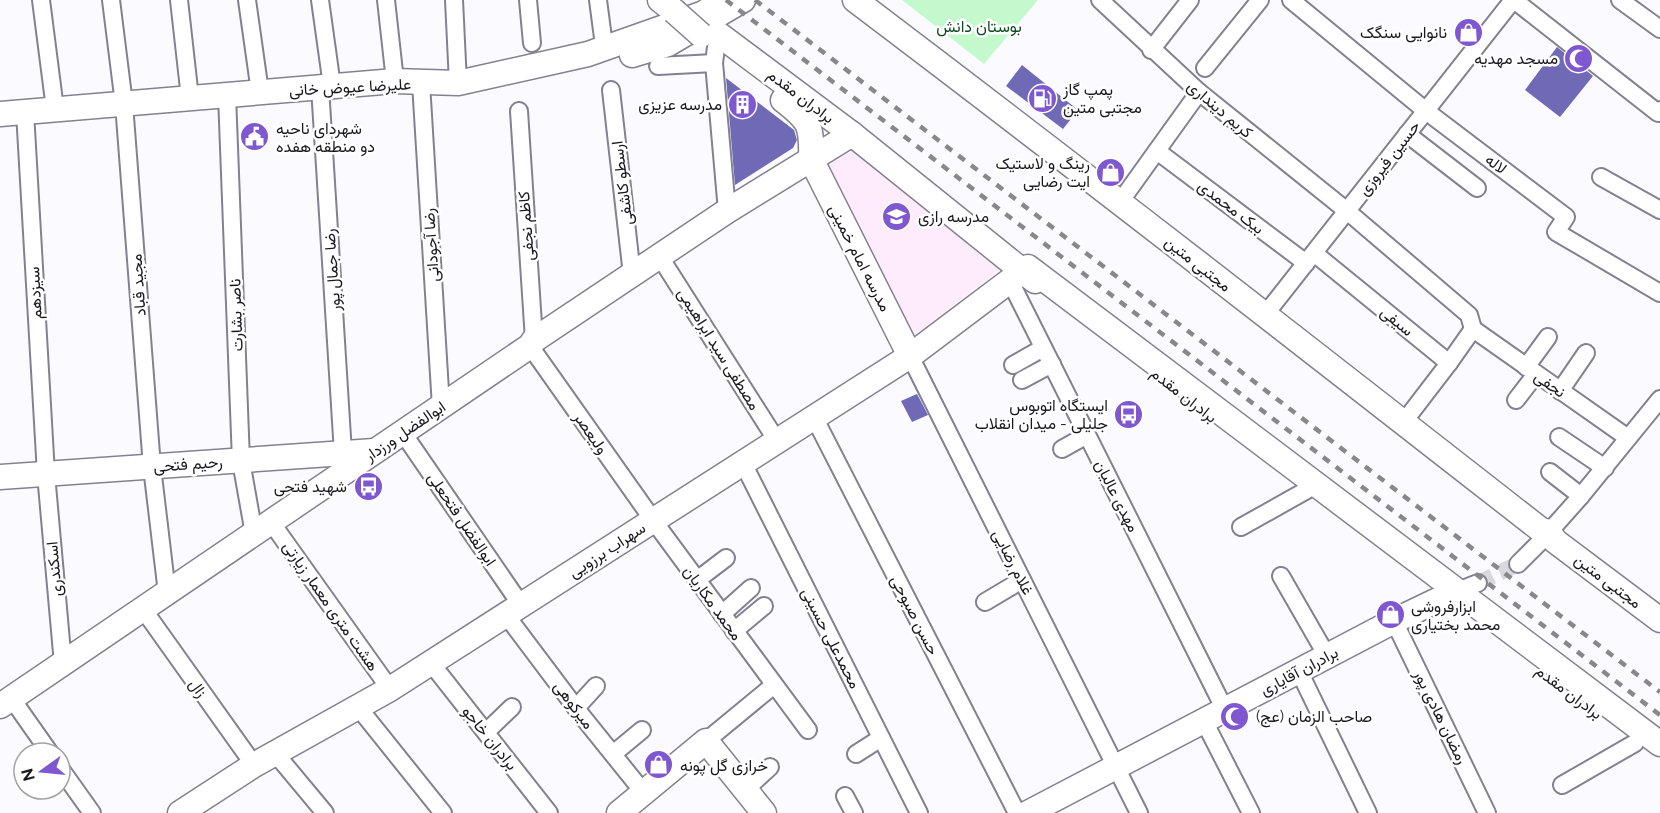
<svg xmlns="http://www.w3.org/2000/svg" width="1660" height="813" viewBox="0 0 1660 813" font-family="Raleway,Vazirmatn,sans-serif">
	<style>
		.education { fill: #feebfb }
		.green { fill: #c4f9ce }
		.building { fill: #6f69b6 }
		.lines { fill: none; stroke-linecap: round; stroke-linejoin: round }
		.street-tunnel { stroke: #d9d9dd; stroke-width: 16; stroke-dasharray: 16 8; stroke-linecap: butt }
		.street-casing { stroke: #838191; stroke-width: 20 }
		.secondary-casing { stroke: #838191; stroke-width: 27 }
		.street { stroke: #fff; stroke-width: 16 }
		.secondary { stroke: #fff; stroke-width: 24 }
		.rail { stroke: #88878c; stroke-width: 4.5; stroke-dasharray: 8 8; stroke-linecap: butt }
		.secondary-bridge-casing { stroke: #838191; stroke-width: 27; stroke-linecap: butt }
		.secondary-bridge { stroke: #fff; stroke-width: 24 }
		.labels { text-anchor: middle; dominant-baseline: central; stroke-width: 5; stroke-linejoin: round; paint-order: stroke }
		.park-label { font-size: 16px; fill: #0e4922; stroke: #fff }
		.poi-label { font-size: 16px; fill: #19181e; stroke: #fff; text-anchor: end }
		.street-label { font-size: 16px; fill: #19181e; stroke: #fff }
	</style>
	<rect width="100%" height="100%" fill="#fbfbff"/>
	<path class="education" d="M856,149L1006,265L913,336L826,166Z"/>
	<path class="green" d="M902,0H1038L984,64Z"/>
	<g class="building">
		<path d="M1557,47L1593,76L1560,117L1525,90Z"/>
		<path d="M1022,65L1078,110L1063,129L1006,86Z"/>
		<path d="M726,78L794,130L797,140L793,148L735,185Z"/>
		<path d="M917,394L928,415L912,422L901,401Z"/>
	</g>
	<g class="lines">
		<path class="street-tunnel" d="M1478,583L1518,564"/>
		<defs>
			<g id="street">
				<path d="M41,0L55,109"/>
				<path d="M111,0L124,104L152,467L167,593"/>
				<path d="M179,0L190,98"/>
				<path d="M247,0L260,92"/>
				<path d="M320,0L332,86"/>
				<path d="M386,0L395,81"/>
				<path d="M454,0L458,83"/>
				<path d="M528,0L532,43"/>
				<path d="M598,0L603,38"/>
				<path d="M1100,0L1199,92L1347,211L1469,315L1473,329"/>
				<path d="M1291,0L1426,111L1566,217L1556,232L1660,293"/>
				<path d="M1514,0L1658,113L1660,110"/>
				<path d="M1620,0L1660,29"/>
				<path d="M716,47L714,63L727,211"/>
				<path d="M1151,50L1190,0"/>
				<path d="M658,66L714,63"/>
				<path d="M1205,68L1260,0"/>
				<path d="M421,83L441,407"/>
				<path d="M320,87L343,453"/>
				<path d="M611,90L632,275"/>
				<path d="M227,95L241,461L254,534"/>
				<path d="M519,111L534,340"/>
				<path d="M25,112L46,474L63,664"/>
				<path d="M1407,134L1477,188"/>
				<path d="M1157,151L1306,263"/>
				<path d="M1601,177L1660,210"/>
				<path d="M1120,202L1199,92"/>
				<path d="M1314,253L1449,363L1473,329"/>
				<path d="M660,257L777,441"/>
				<path d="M1010,281L1225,710"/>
				<path d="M1264,316L1513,0"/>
				<path d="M1473,329L1628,438"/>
				<path d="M530,346L653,520L808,730"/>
				<path d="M910,356L1139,813"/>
				<path d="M1013,365L1043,348"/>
				<path d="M1526,367L1548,337"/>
				<path d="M1022,380L1052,364"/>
				<path d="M1560,391L1586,353"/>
				<path d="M1516,400L1536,374"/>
				<path d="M814,417L1017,813"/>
				<path d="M1403,423L1449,363"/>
				<path d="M403,433L521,605"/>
				<path d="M1559,437L1605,468"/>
				<path d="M1062,449L1087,435"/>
				<path d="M743,463L919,813"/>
				<path d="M1550,472L1581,496"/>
				<path d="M271,522L390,689"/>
				<path d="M1241,527L1307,490"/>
				<path d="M1549,532L1581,496L1660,399"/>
				<path d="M1518,564L1545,537"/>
				<path d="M1281,576L1327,656"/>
				<path d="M697,580L726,558"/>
				<path d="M1450,594L1478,583"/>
				<path d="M985,602L1022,580"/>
				<path d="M143,609L254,765"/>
				<path d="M722,614L751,588"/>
				<path d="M506,615L582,716L644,793"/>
				<path d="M1394,621L1487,813"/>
				<path d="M734,631L764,606"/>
				<path d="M431,663L549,813"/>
				<path d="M1299,671L1368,813"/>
				<path d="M12,699L50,753"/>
				<path d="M358,707L443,813"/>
				<path d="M576,708L596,686"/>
				<path d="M1204,721L1251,813"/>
				<path d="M486,732L512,707"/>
				<path d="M706,741L774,685"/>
				<path d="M275,753L325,813"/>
				<path d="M613,754L642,730"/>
				<path d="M856,754L881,738"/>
				<path d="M60,768L92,813"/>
				<path d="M1562,785L1635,743"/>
				<path d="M745,790L770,767"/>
				<path d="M845,796L854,813"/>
			</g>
			<g id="secondary">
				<path d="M660,0L674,11"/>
				<path d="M855,0C1085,174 1313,352 1541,530L1549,532L1555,541L1660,620"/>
				<path d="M709,27L852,134L1035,281"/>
				<path d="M632,55L668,44L743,0"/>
				<path d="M783,100C810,121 812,125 811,159L910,356"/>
				<path d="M0,114L395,81L458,83L588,54L704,13L723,0"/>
				<path d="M0,477L374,451"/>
				<path d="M0,706L530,346L534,340L727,211L852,134"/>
				<path d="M180,813L254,765L390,689L910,356L1028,267L1660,744"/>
				<path d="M619,813L706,741L764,813"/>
				<path d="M1028,813L1394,621L1444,597"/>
			</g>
		</defs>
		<use href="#street" class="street-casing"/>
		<use href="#secondary" class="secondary-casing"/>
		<use href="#street" class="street"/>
		<use href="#secondary" class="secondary"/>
		<g class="rail">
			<path d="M726,0L1660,715"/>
			<path d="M755,0L1660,692"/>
		</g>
		<defs>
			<path id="secondary-bridge" d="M674,11L701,35"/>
		</defs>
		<use href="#secondary-bridge" class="secondary-bridge-casing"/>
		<use href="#secondary-bridge" class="secondary-bridge"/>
	</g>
	<defs>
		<symbol id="shop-disc" viewBox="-11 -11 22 22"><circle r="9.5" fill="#7f57d1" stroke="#fff"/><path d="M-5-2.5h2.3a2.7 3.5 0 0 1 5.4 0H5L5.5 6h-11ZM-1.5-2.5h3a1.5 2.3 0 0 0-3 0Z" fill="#fff"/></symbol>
		<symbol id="mosque-disc" viewBox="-11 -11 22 22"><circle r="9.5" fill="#7f57d1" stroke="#fff"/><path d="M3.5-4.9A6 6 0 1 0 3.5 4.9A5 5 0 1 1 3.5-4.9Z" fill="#fff"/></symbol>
		<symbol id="fuel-disc" viewBox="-11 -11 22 22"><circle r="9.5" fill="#7f57d1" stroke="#fff"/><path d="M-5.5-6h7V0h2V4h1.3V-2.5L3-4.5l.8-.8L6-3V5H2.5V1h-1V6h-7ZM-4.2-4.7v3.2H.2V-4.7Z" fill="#fff"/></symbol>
		<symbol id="building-disc" viewBox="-11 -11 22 22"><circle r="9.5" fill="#7f57d1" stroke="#fff"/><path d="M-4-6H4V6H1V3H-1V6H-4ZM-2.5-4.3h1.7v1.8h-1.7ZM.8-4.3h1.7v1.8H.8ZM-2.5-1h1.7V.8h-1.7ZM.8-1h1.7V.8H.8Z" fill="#fff"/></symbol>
		<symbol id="civic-disc" viewBox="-11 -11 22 22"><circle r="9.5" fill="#7f57d1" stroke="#fff"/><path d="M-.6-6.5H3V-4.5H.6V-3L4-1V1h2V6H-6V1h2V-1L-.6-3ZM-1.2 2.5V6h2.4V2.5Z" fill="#fff"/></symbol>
		<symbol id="school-disc" viewBox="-11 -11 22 22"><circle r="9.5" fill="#7f57d1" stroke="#fff"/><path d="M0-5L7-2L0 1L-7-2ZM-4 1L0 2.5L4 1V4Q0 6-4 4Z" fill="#fff"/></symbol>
		<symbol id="bus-disc" viewBox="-11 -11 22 22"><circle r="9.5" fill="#7f57d1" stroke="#fff"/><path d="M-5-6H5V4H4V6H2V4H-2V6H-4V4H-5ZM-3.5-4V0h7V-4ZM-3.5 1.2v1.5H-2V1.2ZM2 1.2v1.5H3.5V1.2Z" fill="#fff"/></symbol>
	</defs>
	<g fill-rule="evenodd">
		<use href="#shop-disc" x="1452" y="16" width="33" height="33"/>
		<use href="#mosque-disc" x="1562" y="42" width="33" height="33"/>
		<use href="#fuel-disc" x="1026" y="82" width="33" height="33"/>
		<use href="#building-disc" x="726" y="88" width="33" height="33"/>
		<use href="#civic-disc" x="238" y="120" width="33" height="33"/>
		<use href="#shop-disc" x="1094" y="156" width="33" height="33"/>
		<use href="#school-disc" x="880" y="200" width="33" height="33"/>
		<use href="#bus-disc" x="1112" y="398" width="33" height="33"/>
		<use href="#bus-disc" x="352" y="470" width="33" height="33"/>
		<use href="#shop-disc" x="1374" y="598" width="33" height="33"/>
		<use href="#mosque-disc" x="1218" y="700" width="33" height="33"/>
		<use href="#shop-disc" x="642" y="748" width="33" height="33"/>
	</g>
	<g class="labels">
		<g class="park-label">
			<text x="979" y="26">بوستان دانش</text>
		</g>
		<g class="poi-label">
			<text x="1447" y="32">نانوایی سنگک</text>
			<text x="1558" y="58">مسجد مهدیه</text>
			<text x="1063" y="89" text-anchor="start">پمپ گاز<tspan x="1063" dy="18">مجتبی متین</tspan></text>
			<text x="722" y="104">مدرسه عزیزی</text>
			<text x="276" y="128" text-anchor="start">شهردای ناحیه<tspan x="276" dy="18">دو منطقه هفده</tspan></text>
			<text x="1090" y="163">رینگ و لاستیک<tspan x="1090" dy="18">ایت رضایی</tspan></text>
			<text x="918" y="216" text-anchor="start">مدرسه رازی</text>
			<text x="1108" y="405">ایستگاه اتوبوس<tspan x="1108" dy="18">جلیلی - میدان انقلاب</tspan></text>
			<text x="347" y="486">شهید فتحی</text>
			<text x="1411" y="606" text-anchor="start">ابزارفروشی<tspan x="1411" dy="18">محمد بختیاری</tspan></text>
			<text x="1256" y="716" text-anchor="start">صاحب الزمان (عج)</text>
			<text x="680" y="765" text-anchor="start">خرازی گل پونه</text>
		</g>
		<g class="street-label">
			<text transform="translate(350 87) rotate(-3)">علیرضا عیوض خانی</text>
			<text transform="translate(801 96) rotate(37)">برادران مقدم</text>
			<text transform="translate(1220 109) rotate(40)">کریم دینداری</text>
			<text transform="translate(1389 158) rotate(-52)">حسین فیروزی</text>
			<text transform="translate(1496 164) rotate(37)">لاله</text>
			<text transform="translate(622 183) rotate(-97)">ارسطو کاشفی</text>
			<text transform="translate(1231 207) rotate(37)">بیک محمدی</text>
			<text transform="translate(526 226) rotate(-94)">کاظم نجفی</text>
			<text transform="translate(431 245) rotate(-94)">رضا آجودانی</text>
			<text transform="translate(860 258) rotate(63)">مدرسه امام خمینی</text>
			<text transform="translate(1198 264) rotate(38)">مجتبی متین</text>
			<text transform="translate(332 270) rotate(-94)">رضا جمال پور</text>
			<text transform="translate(138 285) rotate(-94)">مجید قباد</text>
			<text transform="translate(35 293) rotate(-93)">سیزدهم</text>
			<text transform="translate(236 315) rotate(-92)">ناصر بشارت</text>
			<text transform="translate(1397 321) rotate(39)">سیفی</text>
			<text transform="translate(719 349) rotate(58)">مصطفی سید ابراهیمی</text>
			<text transform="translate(1550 384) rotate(35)">نجفی</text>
			<text transform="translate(1184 395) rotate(38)">برادران مقدم</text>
			<text transform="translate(405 431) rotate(-34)">ابوالفضل ورزدار</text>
			<text transform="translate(591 433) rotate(55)">ولیعصر</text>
			<text transform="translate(188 464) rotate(-4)">رحیم فتحی</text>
			<text transform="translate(1117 496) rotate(63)">مهدی عالیان</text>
			<text transform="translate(462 519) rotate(56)">ابوالفضل فتحعلی</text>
			<text transform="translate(607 550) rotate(-33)">سهراب برزویی</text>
			<text transform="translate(1013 562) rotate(63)">غلام رضایی</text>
			<text transform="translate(54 569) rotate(-95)">اسکندری</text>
			<text transform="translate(1608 581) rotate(37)">مجتبی متین</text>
			<text transform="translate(713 603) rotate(54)">محمد مکاریان</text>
			<text transform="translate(331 606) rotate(55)">هشت متری معمار زیارتی</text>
			<text transform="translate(915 615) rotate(63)">حسن صبوحی</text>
			<text transform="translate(831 638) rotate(63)">محمدعلی حسینی</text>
			<text transform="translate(1299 671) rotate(-28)">برادران آقایاری</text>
			<text transform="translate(198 688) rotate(54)">زال</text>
			<text transform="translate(1569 692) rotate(37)">برادران مقدم</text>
			<text transform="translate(574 705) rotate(53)">میرکوهی</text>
			<text transform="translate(1441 717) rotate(64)">رمضان هادی پور</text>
			<text transform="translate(490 738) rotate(51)">برادران خاجو</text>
		</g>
	</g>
	<g transform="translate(42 771) rotate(255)"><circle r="28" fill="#ffffff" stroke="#a3a3a5" stroke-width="1.5"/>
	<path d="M0-4.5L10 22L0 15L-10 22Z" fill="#7f57d1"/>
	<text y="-9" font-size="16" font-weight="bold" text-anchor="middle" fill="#19181e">N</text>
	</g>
</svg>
